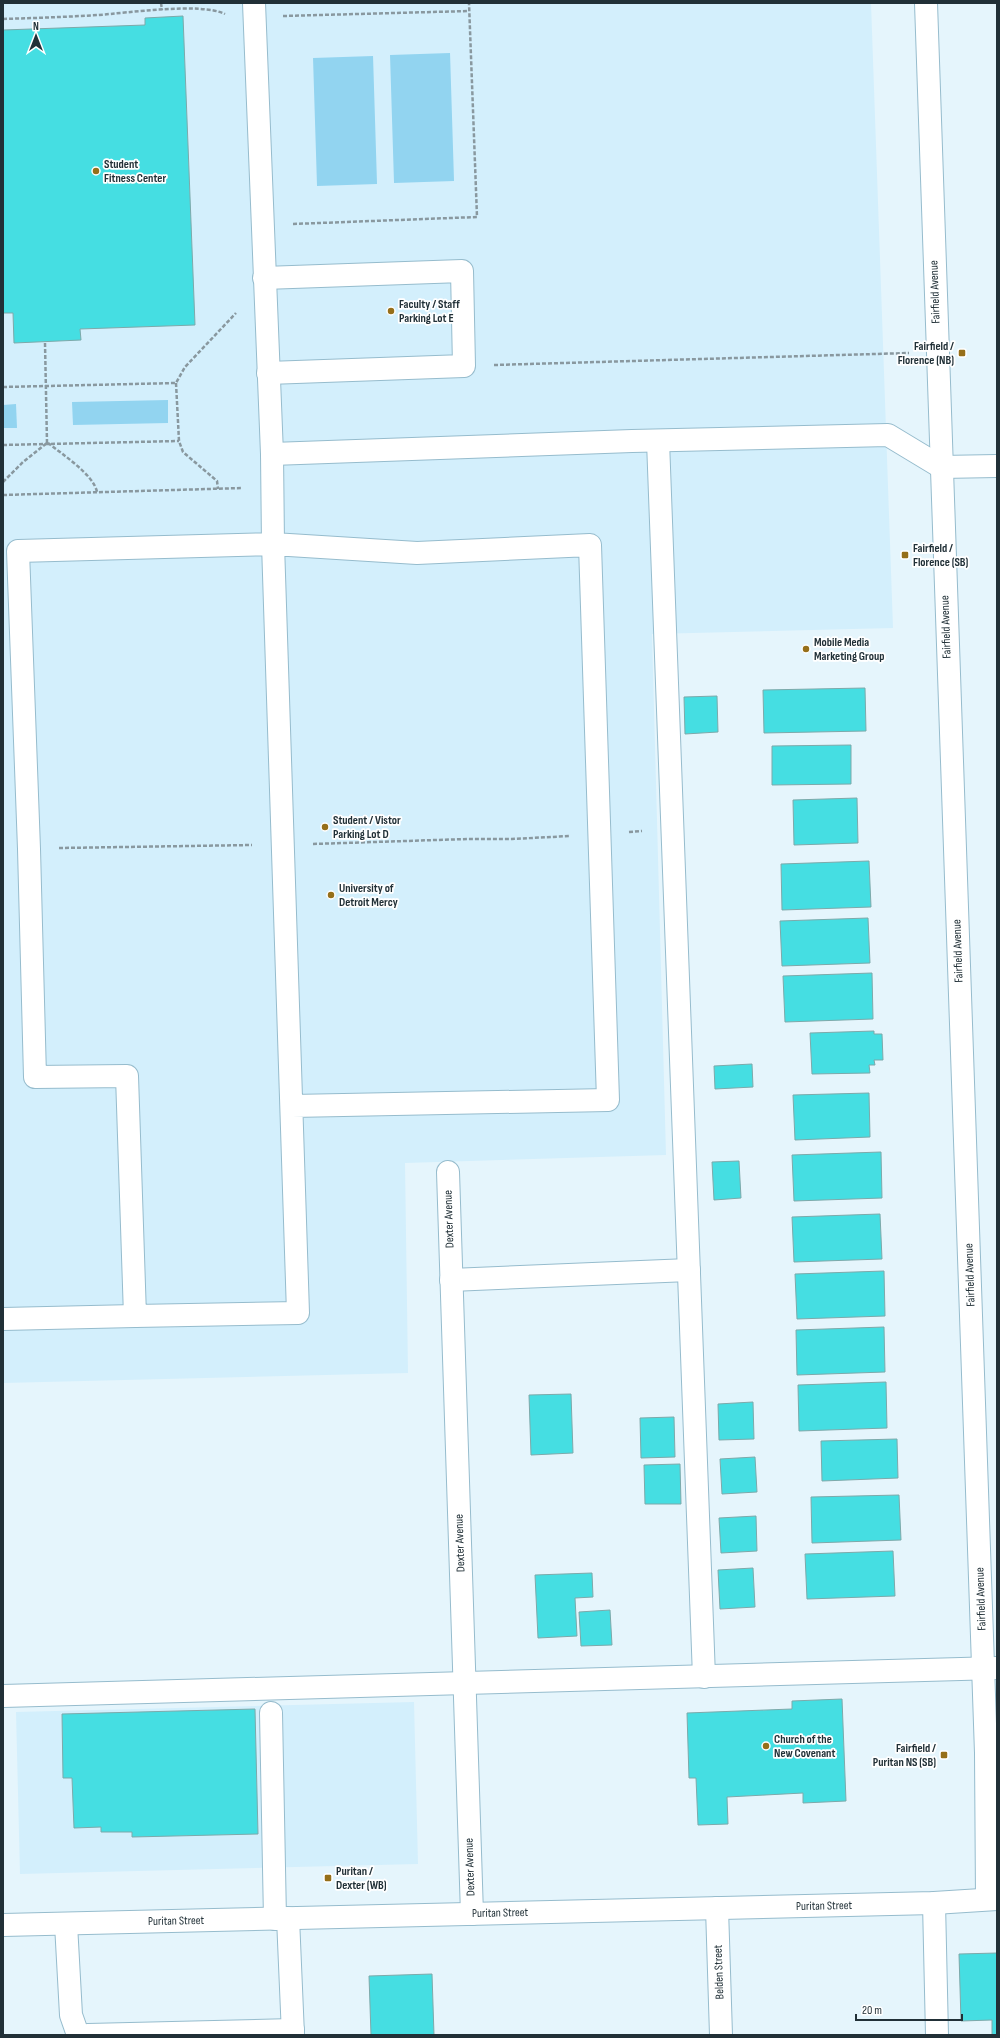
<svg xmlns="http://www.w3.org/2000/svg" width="1000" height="2038" viewBox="0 0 1000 2038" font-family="'Sofia Sans Condensed',sans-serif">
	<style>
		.built { fill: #d3effc }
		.green { fill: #92d4f0 }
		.building { fill: #45dee2; stroke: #7da9aa }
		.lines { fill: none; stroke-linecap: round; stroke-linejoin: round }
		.minor-casing { stroke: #96bccd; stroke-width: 24 }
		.path { stroke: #89989f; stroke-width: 2.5; stroke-dasharray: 4 2; stroke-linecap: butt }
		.minor { stroke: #fff; stroke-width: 22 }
		.poi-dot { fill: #966f19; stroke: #fff; stroke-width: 1.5 }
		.labels { text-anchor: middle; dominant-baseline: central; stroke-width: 3.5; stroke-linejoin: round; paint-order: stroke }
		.poi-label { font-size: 12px; font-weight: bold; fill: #213037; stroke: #fff; text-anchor: start }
		.street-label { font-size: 12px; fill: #213037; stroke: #fff }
	</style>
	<rect width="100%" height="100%" fill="#e5f5fc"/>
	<g class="built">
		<path d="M3,3H871L893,628L652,634L666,1155L405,1163L408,1373L3,1383Z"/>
		<path d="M414,1702L418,1864L20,1874L16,1712Z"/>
	</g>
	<g class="green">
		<path d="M450,53L454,181L394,183L390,55Z"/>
		<path d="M373,56L377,184L317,186L313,58Z"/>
		<path d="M168,400V423L73,425L72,402Z"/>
		<path d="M16,404L17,428H3V405Z"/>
	</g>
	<g class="building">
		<path d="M183,16L195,325L80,329L81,340L14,343L13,313H3V30L145,25V18Z"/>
		<path d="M865,688L866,731L764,733L763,690Z"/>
		<path d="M717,696L718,732L685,734L684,697Z"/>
		<path d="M851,745V784L772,785V746Z"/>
		<path d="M857,798L858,843L794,845L793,800Z"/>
		<path d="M869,861L871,907L782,910L781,864Z"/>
		<path d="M868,918L870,963L782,966L780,921Z"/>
		<path d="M872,973L873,1019L785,1022L783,976Z"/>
		<path d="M874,1031V1034H882L883,1060H874L875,1065H869L870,1073L812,1074L810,1033Z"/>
		<path d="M752,1064L753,1087L715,1089L714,1066Z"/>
		<path d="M869,1093L870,1137L795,1140L793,1095Z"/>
		<path d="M881,1152L882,1198L794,1201L792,1155Z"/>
		<path d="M739,1161L741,1198L714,1200L712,1162Z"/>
		<path d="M880,1214L882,1259L794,1262L792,1217Z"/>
		<path d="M884,1271L885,1316L797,1319L795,1274Z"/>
		<path d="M884,1327L885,1372L797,1375L796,1330Z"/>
		<path d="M886,1382L887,1428L799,1431L798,1385Z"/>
		<path d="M571,1394L573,1453L531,1455L529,1395Z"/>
		<path d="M753,1402L754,1439L719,1440L718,1404Z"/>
		<path d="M674,1417L675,1457L641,1458L640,1418Z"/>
		<path d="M897,1439L898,1478L822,1481L821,1441Z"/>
		<path d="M755,1457L757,1492L722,1494L720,1459Z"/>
		<path d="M680,1464L681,1504H645L644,1465Z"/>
		<path d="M899,1495L901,1540L812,1543L811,1497Z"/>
		<path d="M756,1516L757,1551L721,1553L719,1518Z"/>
		<path d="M893,1551L895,1596L807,1599L805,1554Z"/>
		<path d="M753,1568L755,1607L720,1609L718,1570Z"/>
		<path d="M592,1573L593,1597L575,1598L577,1636L538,1638L535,1575Z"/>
		<path d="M610,1610L612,1645L581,1646L579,1612Z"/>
		<path d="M842,1699L846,1801L803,1803V1793L727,1797L728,1824L698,1825L696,1778H689L687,1713L792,1709V1701Z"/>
		<path d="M255,1709L258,1834L132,1837V1832H101V1827L74,1828L72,1778H63L62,1714Z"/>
		<path d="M997,1953V2035H992V2020L961,2021L959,1954Z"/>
		<path d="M432,1974L434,2035H371L369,1976Z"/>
	</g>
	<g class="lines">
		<defs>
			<g id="minor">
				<path d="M254,3L272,454L273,544L298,1313L135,1316L127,1076L35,1077L29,849L18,551L273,544L417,553L590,545L608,1100L292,1106"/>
				<path d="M926,3L986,1753L987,1899"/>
				<path d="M264,278L462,271L464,366L268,373"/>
				<path d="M658,441L704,1677"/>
				<path d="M272,454L632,441L888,435L941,467L997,466"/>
				<path d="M448,1172L472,1914"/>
				<path d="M451,1280L689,1270"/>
				<path d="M3,1319L135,1316"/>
				<path d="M3,1696L997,1668"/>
				<path d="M271,1713L275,1919"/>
				<path d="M934,1903L937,2035"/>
				<path d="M717,1908L721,2035"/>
				<path d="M288,1918L293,2035"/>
				<path d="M66,1924L71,2015L78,2035"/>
				<path d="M3,1925L934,1903L997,1899"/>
				<path d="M88,2035L293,2030"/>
			</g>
		</defs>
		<use href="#minor" class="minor-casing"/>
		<g class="path">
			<path d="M161,3L162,10"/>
			<path d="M283,16L469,11"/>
			<path d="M3,19C35,18 66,17 98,15C128,13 201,2 225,14"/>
			<path d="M293,224L477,217L469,3"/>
			<path d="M45,343L47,443"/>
			<path d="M494,365L909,353"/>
			<path d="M176,383L179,441L183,452L217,481L218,489"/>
			<path d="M3,387L176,383L185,367L236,313"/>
			<path d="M48,443C62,454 94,475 97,492"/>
			<path d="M3,445L179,441"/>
			<path d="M3,482L23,462L47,443"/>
			<path d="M3,495L242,488"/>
			<path d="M629,832L642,831"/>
			<path d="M313,844L467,839H512L570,836"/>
			<path d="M59,848L252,845"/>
		</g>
		<use href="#minor" class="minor"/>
	</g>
	<g class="poi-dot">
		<circle cx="96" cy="171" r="4"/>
		<circle cx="391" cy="311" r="4"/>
		<rect x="958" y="349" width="8" height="8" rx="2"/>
		<rect x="901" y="551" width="8" height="8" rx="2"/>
		<circle cx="806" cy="649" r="4"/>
		<circle cx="325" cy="827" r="4"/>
		<circle cx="331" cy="895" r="4"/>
		<circle cx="766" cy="1746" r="4"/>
		<rect x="940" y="1751" width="8" height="8" rx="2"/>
		<rect x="324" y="1874" width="8" height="8" rx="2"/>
	</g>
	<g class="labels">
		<g class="poi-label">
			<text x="104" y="164">Student<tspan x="104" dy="14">Fitness Center</tspan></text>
			<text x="399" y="304">Faculty / Staff<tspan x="399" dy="14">Parking Lot E</tspan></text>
			<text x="954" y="346" text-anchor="end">Fairfield /<tspan x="954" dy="14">Florence (NB)</tspan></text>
			<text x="913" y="548">Fairfield /<tspan x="913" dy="14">Florence (SB)</tspan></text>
			<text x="814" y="642">Mobile Media<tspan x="814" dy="14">Marketing Group</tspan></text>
			<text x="333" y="820">Student / Vistor<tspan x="333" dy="14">Parking Lot D</tspan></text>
			<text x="339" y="888">University of<tspan x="339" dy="14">Detroit Mercy</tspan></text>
			<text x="774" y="1739">Church of the<tspan x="774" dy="14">New Covenant</tspan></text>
			<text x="936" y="1748" text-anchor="end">Fairfield /<tspan x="936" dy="14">Puritan NS (SB)</tspan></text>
			<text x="336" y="1871">Puritan /<tspan x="336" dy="14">Dexter (WB)</tspan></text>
		</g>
		<g class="street-label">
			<text transform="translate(935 292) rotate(-92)">Fairfield Avenue</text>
			<text transform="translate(946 627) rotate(-92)">Fairfield Avenue</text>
			<text transform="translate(958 951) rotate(-92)">Fairfield Avenue</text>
			<text transform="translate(449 1219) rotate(-92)">Dexter Avenue</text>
			<text transform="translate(970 1275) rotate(-92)">Fairfield Avenue</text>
			<text transform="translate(460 1543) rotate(-92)">Dexter Avenue</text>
			<text transform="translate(981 1599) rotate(-92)">Fairfield Avenue</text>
			<text transform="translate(470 1867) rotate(-92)">Dexter Avenue</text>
			<text transform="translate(824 1906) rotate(-1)">Puritan Street</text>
			<text transform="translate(500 1913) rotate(-1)">Puritan Street</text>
			<text transform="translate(176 1921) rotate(-1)">Puritan Street</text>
			<text transform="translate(719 1972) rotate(-92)">Belden Street</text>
		</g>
	</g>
	<rect width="1000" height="2038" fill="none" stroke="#213037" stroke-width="8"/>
	<g transform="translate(36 36)" stroke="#ffffff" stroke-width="3" paint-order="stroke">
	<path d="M0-3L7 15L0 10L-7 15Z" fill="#213037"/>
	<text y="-6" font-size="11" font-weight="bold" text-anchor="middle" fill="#213037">N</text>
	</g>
	<path d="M856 2014v6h106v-6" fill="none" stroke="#213037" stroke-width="2"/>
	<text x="862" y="2014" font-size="12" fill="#213037" stroke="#ffffff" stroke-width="3" paint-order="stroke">20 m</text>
</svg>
